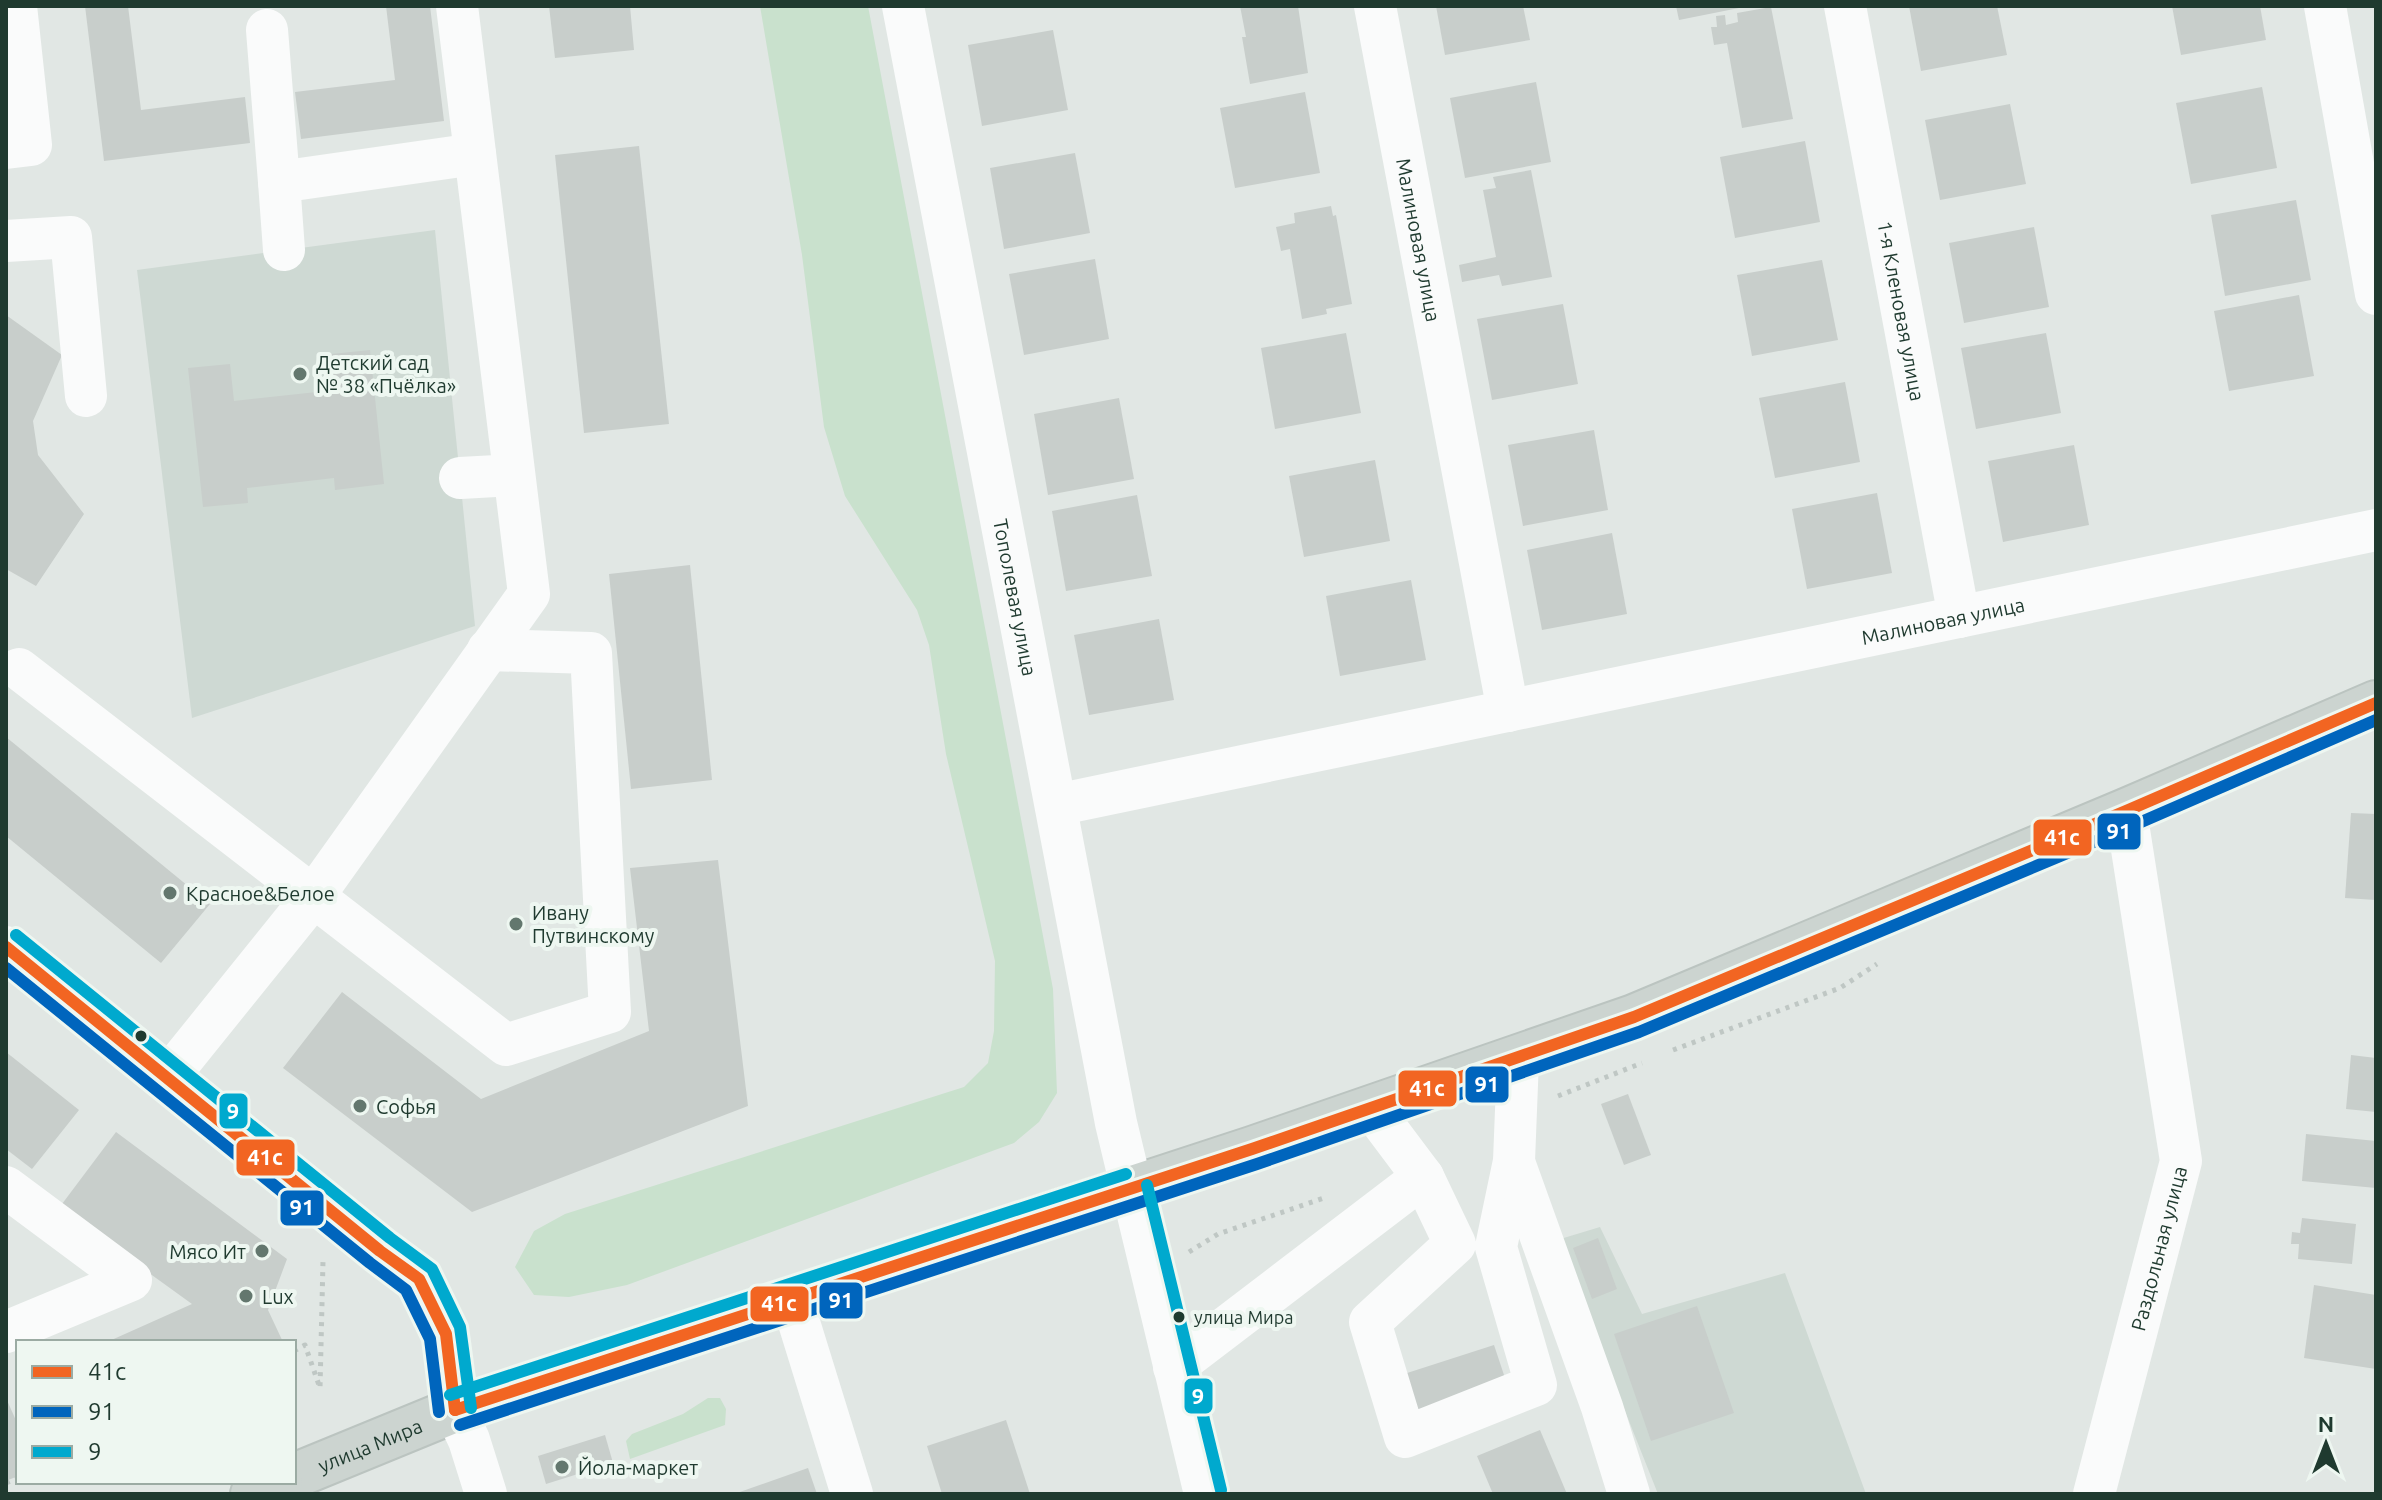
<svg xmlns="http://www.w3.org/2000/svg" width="2382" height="1500" viewBox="0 0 2382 1500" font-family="Ubuntu,sans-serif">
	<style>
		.built { fill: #ced9d3 }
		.green { fill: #c9e1cd }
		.building { fill: #c8cecb }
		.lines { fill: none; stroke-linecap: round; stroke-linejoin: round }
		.major-casing { stroke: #bbc4c0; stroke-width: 48 }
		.path { stroke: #bfc7c4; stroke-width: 5; stroke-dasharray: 4 6; stroke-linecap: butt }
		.minor { stroke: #fafbfb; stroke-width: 42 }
		.major { stroke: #ccd4d0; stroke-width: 44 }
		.bus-1-casing { stroke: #eef7f1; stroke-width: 18 }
		.bus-2-casing { stroke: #eef7f1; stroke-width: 18 }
		.bus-3-casing { stroke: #eef7f1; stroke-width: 18 }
		.bus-1 { stroke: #f26522; stroke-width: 12 }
		.bus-2 { stroke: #0065bd; stroke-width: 12 }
		.bus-3 { stroke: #00a9ce; stroke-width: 12 }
		.poi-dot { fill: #63776e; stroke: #eef7f1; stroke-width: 3 }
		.bus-dot { fill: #1f3a2f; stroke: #eef7f1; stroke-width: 3 }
		.labels { text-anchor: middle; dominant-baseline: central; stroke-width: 8; stroke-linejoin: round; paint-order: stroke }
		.bus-label { font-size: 18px; fill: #1f3a2f; stroke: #eef7f1; text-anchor: start }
		.street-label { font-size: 20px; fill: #1f3a2f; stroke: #eef7f1 }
		.poi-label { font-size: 20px; fill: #1f3a2f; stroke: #eef7f1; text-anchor: start }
		.line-badge { stroke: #eef7f1; stroke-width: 3 }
		.badge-label { font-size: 22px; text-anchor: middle; font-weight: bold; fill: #fff }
	</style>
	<rect width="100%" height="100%" fill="#e1e7e4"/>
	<g class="built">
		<path d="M435,230L475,626L192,718L137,270Z"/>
		<path d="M1600,1227L1642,1314L1785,1273L1866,1494H1658L1557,1240Z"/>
	</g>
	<g class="green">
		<path d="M760,6H868L1053,989L1057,1093L1039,1122L1014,1143L627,1285L569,1297L534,1295L515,1267L534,1231L565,1214L964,1087L988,1063L994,1031L995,961L946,754L929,645L917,610L845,496L824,427L802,255Z"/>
		<path d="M708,1398H720L726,1409L725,1425L630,1459L626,1441L632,1434L683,1414Z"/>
	</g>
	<g class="building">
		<path d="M85,6H128L141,110L245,97L250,143L104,161Z"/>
		<path d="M386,6H430L444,121L301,139L295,92L395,80Z"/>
		<path d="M549,6H630L634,50L555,58Z"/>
		<path d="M1240,6H1298L1308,73L1250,84L1242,37H1246Z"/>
		<path d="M1436,6H1523L1530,40L1445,55Z"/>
		<path d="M1676,6H1744V7L1679,20Z"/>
		<path d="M1909,6H1997L2007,55L1921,71Z"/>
		<path d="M2172,6H2260L2266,40L2181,55Z"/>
		<path d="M1771,7L1793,119L1742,128L1727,43L1714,45L1711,27H1717L1716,16L1725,15L1726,25L1738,22L1737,13Z"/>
		<path d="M1053,30L1068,110L982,126L968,45Z"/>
		<path d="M1536,82L1551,162L1465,178L1450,98Z"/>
		<path d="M2262,87L2277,168L2191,184L2176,103Z"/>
		<path d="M1305,92L1320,173L1235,188L1220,108Z"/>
		<path d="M2010,104L2026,184L1940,200L1925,120Z"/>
		<path d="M1805,141L1820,222L1735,238L1720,157Z"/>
		<path d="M639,146L669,424L584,433L555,155Z"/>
		<path d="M1075,153L1090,233L1004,249L990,168Z"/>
		<path d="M1531,170L1552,277L1502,286L1499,275L1462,282L1459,265L1496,257L1483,190L1496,188L1493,177Z"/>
		<path d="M2296,200L2311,280L2225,296L2211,215Z"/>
		<path d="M1331,206L1333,216L1336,215L1352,304L1326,309L1327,314L1302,319L1290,249L1281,251L1276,227L1295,223L1294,213Z"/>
		<path d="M2034,227L2049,307L1964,323L1949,243Z"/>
		<path d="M1095,259L1109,339L1024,355L1009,274Z"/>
		<path d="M1822,260L1838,340L1752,356L1737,275Z"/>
		<path d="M2299,295L2314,376L2229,391L2214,311Z"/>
		<path d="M1563,304L1578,384L1492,400L1477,319Z"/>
		<path d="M6,315L62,355L33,421L38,455L84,514L36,586L6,569Z"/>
		<path d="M1346,333L1361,413L1275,429L1261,348Z"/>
		<path d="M2046,333L2061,413L1976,429L1961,348Z"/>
		<path d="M370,350L384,484L335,490L334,478L247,488L248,503L203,507L188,368L230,364L234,401L326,391L322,355Z"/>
		<path d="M1845,382L1860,462L1775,478L1759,398Z"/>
		<path d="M1119,398L1134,479L1048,495L1034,414Z"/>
		<path d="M1594,430L1608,510L1523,526L1508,445Z"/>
		<path d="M2074,445L2089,525L2003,542L1988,461Z"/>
		<path d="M1375,460L1390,541L1304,557L1289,476Z"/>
		<path d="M1877,493L1892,573L1807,589L1792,509Z"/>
		<path d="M1137,495L1152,576L1066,591L1052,511Z"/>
		<path d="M1612,533L1627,614L1542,630L1527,550Z"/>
		<path d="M690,565L712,780L631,789L609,574Z"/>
		<path d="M1411,580L1426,660L1340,676L1326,596Z"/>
		<path d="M1159,619L1174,700L1089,715L1074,635Z"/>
		<path d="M6,737L210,904L161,963L6,836Z"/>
		<path d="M2351,813L2376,814V900L2345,898Z"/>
		<path d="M718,860L748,1106L472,1212L283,1068L342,992L481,1099L649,1031L630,868Z"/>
		<path d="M6,1052L79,1110L32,1169L6,1149Z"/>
		<path d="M2351,1055L2376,1058V1112L2346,1109Z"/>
		<path d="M1628,1094L1651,1155L1624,1165L1601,1104Z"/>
		<path d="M116,1132L287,1259L268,1310L283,1342H107L192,1304L59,1208Z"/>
		<path d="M2306,1134L2376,1141V1188L2302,1181Z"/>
		<path d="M2302,1218L2356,1224L2352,1264L2298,1259L2299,1244H2291L2292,1232L2300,1233Z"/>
		<path d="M1598,1238L1617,1289L1592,1299L1573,1248Z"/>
		<path d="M2314,1285L2376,1295V1369L2304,1358Z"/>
		<path d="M1697,1306L1734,1413L1651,1441L1614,1334Z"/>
		<path d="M1494,1345L1516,1411L1428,1439L1404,1374Z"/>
		<path d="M6,1398L18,1425V1476L6,1481Z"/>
		<path d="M1006,1420L1030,1494H942L927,1446Z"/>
		<path d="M1540,1430L1567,1494H1493L1477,1456Z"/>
		<path d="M605,1435L613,1463L546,1484L538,1456Z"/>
		<path d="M808,1468L817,1494H734Z"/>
	</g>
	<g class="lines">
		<defs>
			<g id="major">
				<path id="s6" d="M294,1476L455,1410L1252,1149L1634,1017L2126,811L2376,703"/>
				<path d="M253,1494L280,1482"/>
			</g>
		</defs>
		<use href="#major" class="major-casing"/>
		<g class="path">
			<path d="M1673,1050L1840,988L1877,964"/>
			<path d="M1558,1096L1642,1063"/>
			<path d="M1189,1252L1218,1234L1324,1198"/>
			<path d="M294,1351L305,1345L320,1388L323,1261"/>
			<path d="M6,1483L18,1478"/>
		</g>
		<g class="minor">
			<path id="s1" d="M903,6L1116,1123L1205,1494"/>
			<path id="s2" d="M1375,6L1508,711"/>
			<path id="s3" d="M1845,6L1959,617"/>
			<path d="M2325,6L2376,294"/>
			<path d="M267,30L279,182"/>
			<path d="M6,148L31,145L16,6"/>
			<path d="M6,241L71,237L86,396"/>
			<path d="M284,250L279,182L475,154"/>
			<path d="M460,478L514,475"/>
			<path d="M19,669L506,1045L610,1012L591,653L488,650"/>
			<path id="s4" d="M1056,805L2376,530"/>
			<path d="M6,947L380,1251L419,1279L446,1334L455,1410L469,1440L486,1494"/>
			<path d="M168,1077L313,897L529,594L457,6"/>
			<path d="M1372,1109L1423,1177L1455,1244L1370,1322L1405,1437L1536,1385L1496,1247L1514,1161L1518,1059"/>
			<path d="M1514,1162L1602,1407L1629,1494"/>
			<path d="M6,1187L131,1280L6,1332"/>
			<path d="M792,1300L852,1494"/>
			<path d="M1174,1367L1423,1177"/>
			<path id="s5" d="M2094,1494L2181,1161L2126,811"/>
		</g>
		<use href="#major" class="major"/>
		<defs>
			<g id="bus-1">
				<path d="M6,947L380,1251L419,1279L446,1334L455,1410"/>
				<path d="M455,1410L1252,1149L1634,1017L2126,811L2376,703"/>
			</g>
			<g id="bus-2">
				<path d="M6,968L370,1263L406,1290L430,1339L439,1412"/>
				<path d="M460,1425L1257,1164L1639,1032L2132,826L2376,720"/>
			</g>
			<g id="bus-3">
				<path d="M16,935L390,1238L432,1269L460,1327L471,1408"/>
				<path d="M1147,1185L1221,1490"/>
				<path d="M450,1395L1126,1174"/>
			</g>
		</defs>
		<use href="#bus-1" class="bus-1-casing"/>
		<use href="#bus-2" class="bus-2-casing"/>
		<use href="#bus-3" class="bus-3-casing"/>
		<use href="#bus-1" class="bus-1"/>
		<use href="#bus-2" class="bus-2"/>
		<use href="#bus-3" class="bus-3"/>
	</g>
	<g class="poi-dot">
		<circle cx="300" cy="374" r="8"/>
		<circle cx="170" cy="893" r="8"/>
		<circle cx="516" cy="924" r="8"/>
		<circle cx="360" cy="1106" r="8"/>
		<circle cx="262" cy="1251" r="8"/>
		<circle cx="246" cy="1296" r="8"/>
		<circle cx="562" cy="1467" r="8"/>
	</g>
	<g class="bus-dot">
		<circle cx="141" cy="1036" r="7"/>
		<circle cx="1179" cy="1317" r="7"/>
	</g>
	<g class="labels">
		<g class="bus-label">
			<text x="1194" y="1317">улица Мира</text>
		</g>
		<g class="street-label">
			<text stroke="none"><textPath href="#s2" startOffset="238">Малиновая улица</textPath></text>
			<text stroke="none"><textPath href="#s3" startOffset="310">1-я Кленовая улица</textPath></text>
			<text stroke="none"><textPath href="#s1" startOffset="602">Тополевая улица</textPath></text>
			<text stroke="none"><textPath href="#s4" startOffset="906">Малиновая улица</textPath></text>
			<text stroke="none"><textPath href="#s5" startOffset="254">Раздольная улица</textPath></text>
			<text stroke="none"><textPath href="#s6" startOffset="82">улица Мира</textPath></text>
		</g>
		<g class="poi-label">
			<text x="316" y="362">Детский сад<tspan x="316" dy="23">№ 38 «Пчёлка»</tspan></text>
			<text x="186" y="893">Красное&amp;Белое</text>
			<text x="532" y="912">Ивану<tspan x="532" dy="23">Путвинскому</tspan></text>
			<text x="376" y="1106">Софья</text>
			<text x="246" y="1251" text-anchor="end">Мясо Ит</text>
			<text x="262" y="1296">Lux</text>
			<text x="578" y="1467">Йола-маркет</text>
		</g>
	</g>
	<g class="line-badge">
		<rect x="2096" y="812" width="46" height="39" rx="8" fill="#0065bd"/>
		<rect x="2032" y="818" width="61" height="39" rx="8" fill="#f26522"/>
		<rect x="1464" y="1065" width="46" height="39" rx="8" fill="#0065bd"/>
		<rect x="1397" y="1069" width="61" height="39" rx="8" fill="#f26522"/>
		<rect x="218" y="1092" width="31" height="38" rx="8" fill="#00a9ce"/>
		<rect x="235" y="1138" width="61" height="39" rx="8" fill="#f26522"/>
		<rect x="279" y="1189" width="46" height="38" rx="8" fill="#0065bd"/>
		<rect x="818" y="1281" width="46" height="39" rx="8" fill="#0065bd"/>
		<rect x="749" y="1285" width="61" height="38" rx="8" fill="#f26522"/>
		<rect x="1183" y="1377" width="31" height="38" rx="8" fill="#00a9ce"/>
	</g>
	<g class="badge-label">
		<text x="2119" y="839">91</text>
		<text x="2062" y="845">41с</text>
		<text x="1487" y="1092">91</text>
		<text x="1427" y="1096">41с</text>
		<text x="233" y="1119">9</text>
		<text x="265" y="1165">41с</text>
		<text x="302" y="1215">91</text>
		<text x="841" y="1308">91</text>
		<text x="779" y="1311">41с</text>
		<text x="1198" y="1404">9</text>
	</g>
	<rect width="2382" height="1500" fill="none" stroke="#1f3a2f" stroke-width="16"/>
	<rect x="16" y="1340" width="280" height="144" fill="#eef7f1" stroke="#9baba3" stroke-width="2"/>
	<rect x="32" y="1366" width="40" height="12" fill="#f26522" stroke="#9baba3" stroke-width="2"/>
	<text x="88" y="1380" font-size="24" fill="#1f3a2f">41с</text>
	<rect x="32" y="1406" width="40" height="12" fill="#0065bd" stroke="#9baba3" stroke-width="2"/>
	<text x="88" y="1420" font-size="24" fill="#1f3a2f">91</text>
	<rect x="32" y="1446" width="40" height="12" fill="#00a9ce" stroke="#9baba3" stroke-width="2"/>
	<text x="88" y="1460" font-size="24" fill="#1f3a2f">9</text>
	<g transform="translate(2326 1444)" stroke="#eef7f1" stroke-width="6" paint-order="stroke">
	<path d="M0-6L14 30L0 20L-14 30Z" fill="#1f3a2f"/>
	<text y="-12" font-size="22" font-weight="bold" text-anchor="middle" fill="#1f3a2f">N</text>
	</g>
</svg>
